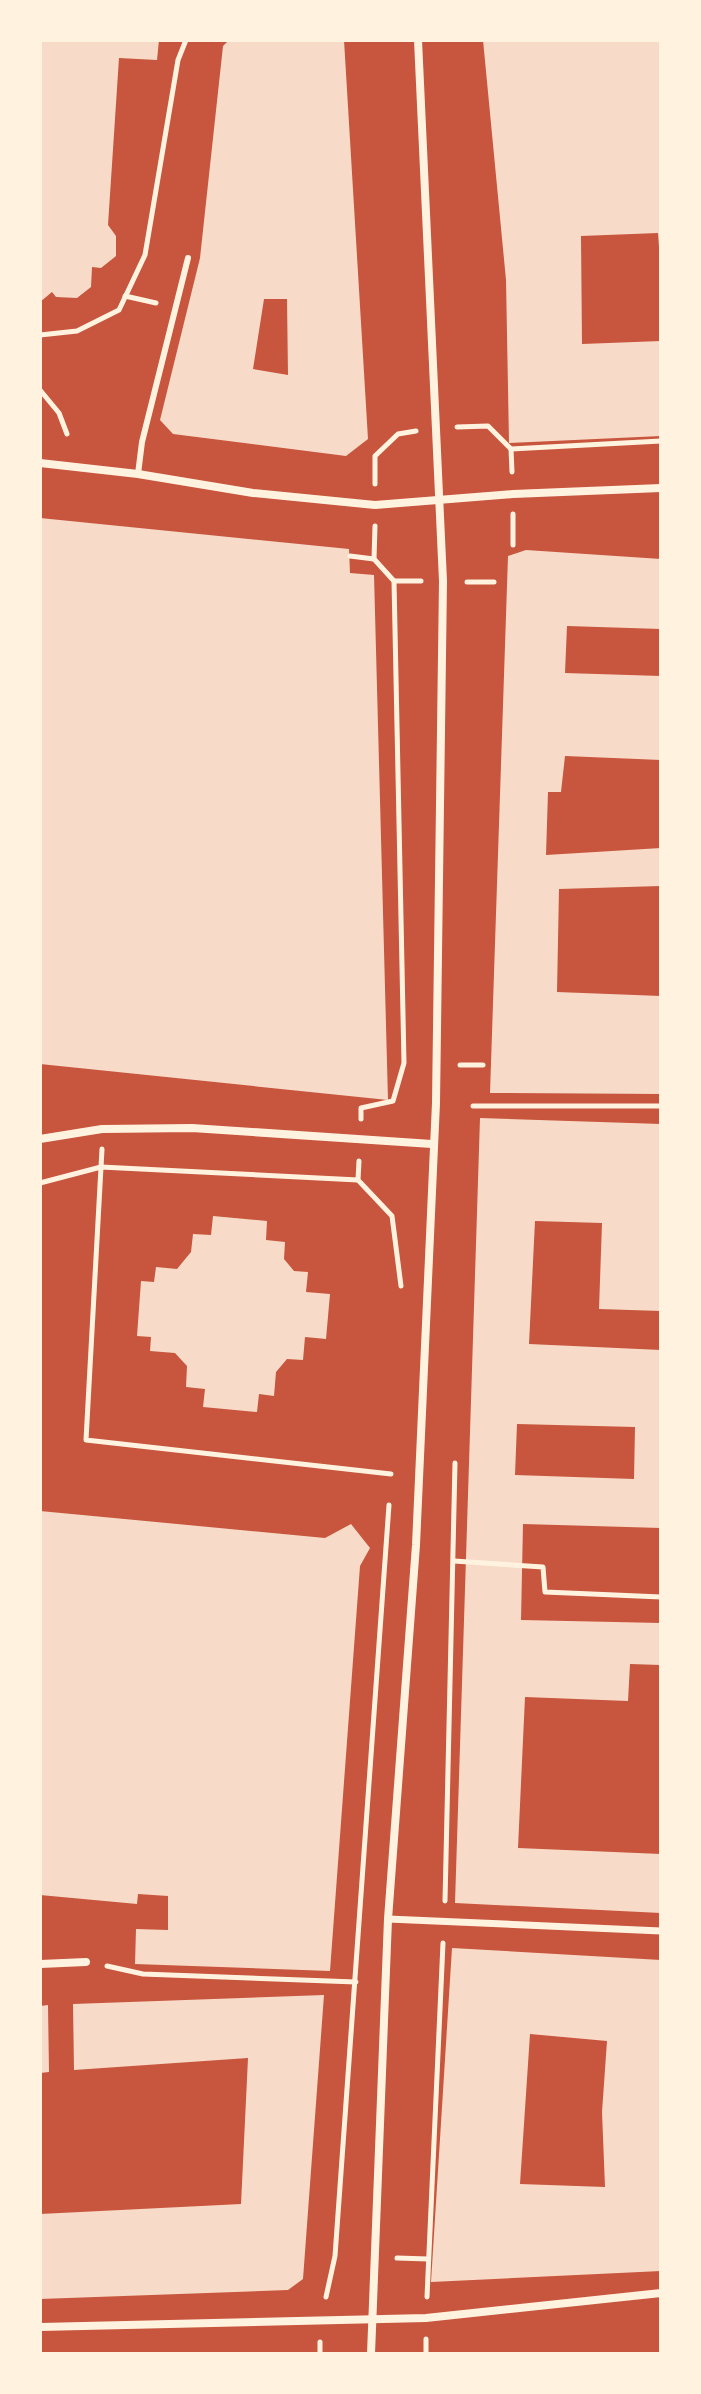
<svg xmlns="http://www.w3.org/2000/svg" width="701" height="2394" viewBox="0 0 701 2394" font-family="'DM Sans',sans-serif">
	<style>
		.building { fill: #f7dbc8; fill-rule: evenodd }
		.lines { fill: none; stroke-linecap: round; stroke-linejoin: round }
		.path { stroke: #fff3e0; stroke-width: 5 }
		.service { stroke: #fff3e0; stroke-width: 6 }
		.pedestrian { stroke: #fff3e0; stroke-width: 7 }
		.minor { stroke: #fff3e0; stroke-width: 8 }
	</style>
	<rect width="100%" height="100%" fill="#c8553d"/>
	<g class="building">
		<path d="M40,40H159L157,60L119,58L108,225L116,236V256L101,268L92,267L91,287L77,298L56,297L52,292L40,302Z"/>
		<path d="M229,40H344L368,439L346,456L173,434L160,420L200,258L223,46ZM264,299H287L288,375L253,369Z"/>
		<path d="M483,40H661V247H659L658,233L581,236L582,344L661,341V436L509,443L506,280Z"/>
		<path d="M40,518L349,549L350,573L374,575L388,1100L40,1064Z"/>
		<path d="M526,550L661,559V629L567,626L565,673L661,676V760L565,756L561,792H548L546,855L661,848V886L559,889L557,992L661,996V1094L490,1093L508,556Z"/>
		<path d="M480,1118L661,1124V1311L599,1309L602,1223L535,1221L529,1344L661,1350V1528L523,1524L521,1620L661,1623V1665L630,1664L628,1701L525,1697L518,1848L661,1854V1913L455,1903ZM517,1424L635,1427L634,1479L515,1475Z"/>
		<path d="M213,1216L267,1221L266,1240L285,1242L284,1259L294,1271L308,1272L306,1292L330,1294L326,1339L305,1337L303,1360L287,1359L276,1372L274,1396L259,1394L257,1412L203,1407L205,1389L186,1387L187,1366L175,1353L150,1351L151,1337L137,1336L141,1281L154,1282L156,1267L177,1269L191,1252L193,1234L211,1235Z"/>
		<path d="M40,1511L325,1538L351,1524L370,1548L360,1566L330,1971L135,1964L136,1929L168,1930V1896L138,1894L137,1904L40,1895Z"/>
		<path d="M452,1948L661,1960V2271L431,2282ZM530,2034L607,2041L602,2112L605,2187L520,2184Z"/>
		<path d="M324,1995L303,2279L288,2290L40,2299V2214L241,2204L248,2058L74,2070L73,2004Z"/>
		<path d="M48,2005L49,2072L40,2073V2006Z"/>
	</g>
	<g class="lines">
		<g class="path">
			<path d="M125,296L156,303"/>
			<path d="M40,335L77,331L119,310L145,255L178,60L186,40"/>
			<path d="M40,390L59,413L67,434"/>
			<path d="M457,427L488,426L511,449L512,472"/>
			<path d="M511,449L661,441"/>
			<path d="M375,484V456L398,434L416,431"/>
			<path d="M513,514V545"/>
			<path d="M350,556L374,559L375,526"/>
			<path d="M394,581H421"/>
			<path d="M467,582H494"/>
			<path d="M460,1065H483"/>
			<path d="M473,1106H661"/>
			<path d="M361,1119V1108L393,1101L404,1063L394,581L374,559"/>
			<path d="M102,1149L86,1440L391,1474"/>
			<path d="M359,1161L358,1180L392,1216L401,1286"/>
			<path d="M40,1183L101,1167L358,1180"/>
			<path d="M454,1561L543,1567L545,1592L661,1597"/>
			<path d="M445,1901L455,1463"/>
			<path d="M107,1966L143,1974L356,1982"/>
			<path d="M397,2258L428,2259"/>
			<path d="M326,2297L335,2256L389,1505"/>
			<path d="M427,2297L443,1943"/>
			<path d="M320,2354V2342"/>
			<path d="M426,2354V2339"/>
		</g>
		<path class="service" d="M138,474L142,442L188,258"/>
		<path class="pedestrian" d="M388,1919L661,1931"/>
		<g class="minor">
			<path d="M40,463L138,474L253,493L375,505L513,494L661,488"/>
			<path d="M40,1139L102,1129L192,1128L432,1144"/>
			<path d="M40,1964L86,1962"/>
			<path d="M40,2327L426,2318L661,2293"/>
			<path d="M371,2354L388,1919L416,1545L436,1103L443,581L418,40"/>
		</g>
	</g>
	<rect width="701" height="2394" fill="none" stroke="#fff3e0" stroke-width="84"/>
</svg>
